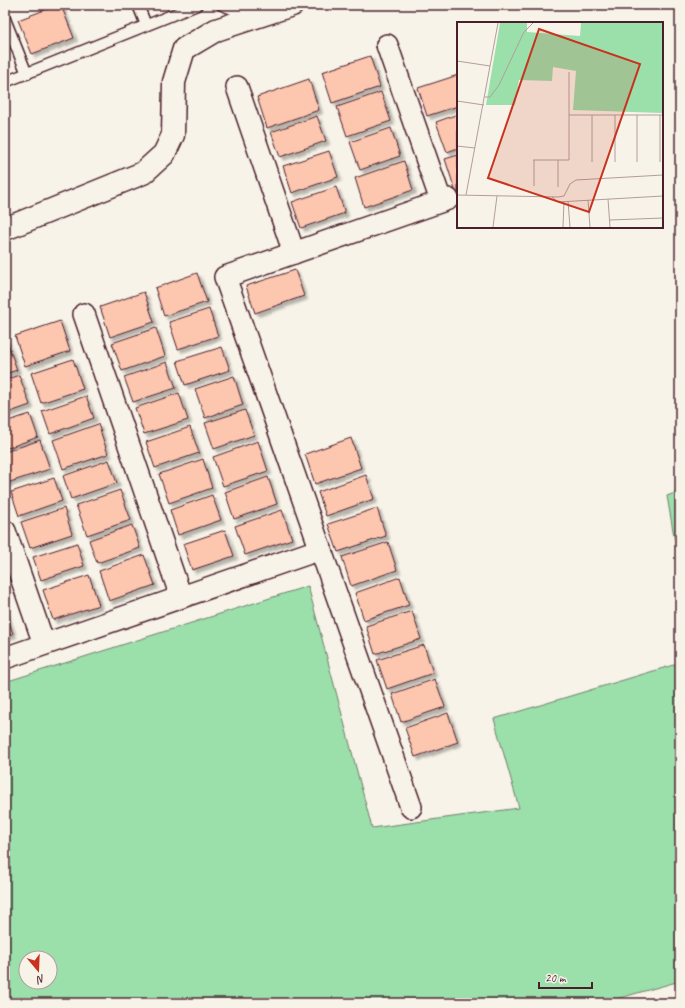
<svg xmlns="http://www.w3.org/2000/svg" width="685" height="1008" viewBox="0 0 685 1008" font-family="Caveat,sans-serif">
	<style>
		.green { fill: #9bdfab; stroke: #727f6b; fill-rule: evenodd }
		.building { fill: #fcc6af; stroke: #4a1f2b; filter: url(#shadow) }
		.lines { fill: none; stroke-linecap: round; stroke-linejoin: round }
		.lane-casing { stroke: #4a1f2b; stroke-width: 13 }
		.street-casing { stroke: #4a1f2b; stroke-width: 24 }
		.secondary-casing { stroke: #4a1f2b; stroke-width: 25 }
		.lane { stroke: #f7f3e8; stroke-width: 10 }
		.street { stroke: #f7f3e8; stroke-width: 21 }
		.secondary { stroke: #f7f3e8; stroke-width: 22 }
		.inset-road { fill: none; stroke: #b29e9c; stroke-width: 1 }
		.view { fill: #c8321e; fill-opacity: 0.15; stroke: #c8321e; stroke-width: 2 }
		.inset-edge { fill: none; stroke: #4a1f2b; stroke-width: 2 }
	</style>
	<defs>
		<filter id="shadow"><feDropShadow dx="3.5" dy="3.5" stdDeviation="1" flood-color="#0004"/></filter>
	</defs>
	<rect width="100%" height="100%" fill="#f7f3e8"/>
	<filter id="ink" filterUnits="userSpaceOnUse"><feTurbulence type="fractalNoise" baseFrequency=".025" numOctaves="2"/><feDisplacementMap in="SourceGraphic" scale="8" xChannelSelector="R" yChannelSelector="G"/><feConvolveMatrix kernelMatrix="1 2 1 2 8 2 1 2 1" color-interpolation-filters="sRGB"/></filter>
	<g filter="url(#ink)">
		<g class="green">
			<path d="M680,491V571L667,496Z"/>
			<path d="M308,586L372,828L519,808L494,719L680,663V981L602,1003H5V682ZM26,958H50V982H26Z"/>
		</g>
		<g class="building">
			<path d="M58,5H61L74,38L32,54L18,20Z"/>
			<path d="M370,56L380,87L332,103L322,72Z"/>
			<path d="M458,75V106L427,116L418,88Z"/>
			<path d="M309,79L319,110L267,128L257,97Z"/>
			<path d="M381,92L391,121L347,136L337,107Z"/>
			<path d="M458,114V148L447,152L436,122Z"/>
			<path d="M317,116L326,141L280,157L271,132Z"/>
			<path d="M391,128L400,156L360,170L350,142Z"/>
			<path d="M329,151L338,177L292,193L283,166Z"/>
			<path d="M458,155V193H456L445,159Z"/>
			<path d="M404,161L413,190L364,207L355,178Z"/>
			<path d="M336,187L345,213L301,228L292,202Z"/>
			<path d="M295,270L304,296L255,313L246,286Z"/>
			<path d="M197,273L207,302L164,316L155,288Z"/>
			<path d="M144,292L154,322L110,337L100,307Z"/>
			<path d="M209,309L218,336L178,349L169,322Z"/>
			<path d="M60,321L70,351L25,366L15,336Z"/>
			<path d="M156,328L165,356L122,371L112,343Z"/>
			<path d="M6,339L17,370L5,374V340Z"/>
			<path d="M222,347L230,370L185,385L177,361Z"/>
			<path d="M73,359L83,389L41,403L31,373Z"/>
			<path d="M167,362L176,388L133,402L124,377Z"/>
			<path d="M19,375L30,405L5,414V380Z"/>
			<path d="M234,376L243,405L205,418L195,389Z"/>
			<path d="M179,393L188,420L144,434L135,408Z"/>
			<path d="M86,396L94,418L50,434L42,411Z"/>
			<path d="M245,410L254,435L214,449L205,423Z"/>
			<path d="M30,414L38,437L5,449V422Z"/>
			<path d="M98,424L108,454L63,469L53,440Z"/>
			<path d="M190,427L199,453L155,468L146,442Z"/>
			<path d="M351,438L361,468L315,484L305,454Z"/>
			<path d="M40,440L50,469L7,483L5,477V452Z"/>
			<path d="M258,441L268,471L223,486L213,457Z"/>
			<path d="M203,459L212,488L169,503L159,474Z"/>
			<path d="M109,460L117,483L71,499L63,476Z"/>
			<path d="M366,475L374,499L326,516L318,492Z"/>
			<path d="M268,477L277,504L234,519L225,492Z"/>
			<path d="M54,478L62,501L19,516L11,492Z"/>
			<path d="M120,490L131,520L87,535L76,505Z"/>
			<path d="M212,495L221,520L178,535L170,510Z"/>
			<path d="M64,508L72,534L30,548L21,522Z"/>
			<path d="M377,508L386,536L338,552L328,524Z"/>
			<path d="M282,510L292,539L245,555L235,526Z"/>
			<path d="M132,525L140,548L97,563L89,540Z"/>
			<path d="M225,530L234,556L192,570L183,544Z"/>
			<path d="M388,542L397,570L351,586L342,557Z"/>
			<path d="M77,543L84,566L41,580L33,557Z"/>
			<path d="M144,555L155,585L109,601L99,571Z"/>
			<path d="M89,575L99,605L53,620L43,590Z"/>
			<path d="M400,577L409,605L364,620L355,593Z"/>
			<path d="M5,610L13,634L5,636Z"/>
			<path d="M412,611L421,639L375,654L366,626Z"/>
			<path d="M424,645L433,673L387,689L377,660Z"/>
			<path d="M435,679L445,707L401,722L392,694Z"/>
			<path d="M448,713L458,742L415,757L405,728Z"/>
		</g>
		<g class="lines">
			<defs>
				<g id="lane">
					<path d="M138,5L146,25"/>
					<path d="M222,5L251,16"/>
					<path d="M5,19L27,74"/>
					<path d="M5,82L197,5"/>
				</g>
				<g id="street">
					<path d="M387,45L441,201"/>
					<path d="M237,87L294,253"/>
					<path d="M84,314L181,597"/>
					<path d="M5,531L44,644"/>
					<path d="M5,658L321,549"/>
					<path d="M411,807L225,277L448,199"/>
				</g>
				<path id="secondary" d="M5,229L143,173L164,154L173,135L174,82L184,49L216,30L292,5"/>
			</defs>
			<use href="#lane" class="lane-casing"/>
			<use href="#street" class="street-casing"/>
			<use href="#secondary" class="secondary-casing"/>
			<use href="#lane" class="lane"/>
			<use href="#street" class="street"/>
			<use href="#secondary" class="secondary"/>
		</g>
	</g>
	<g transform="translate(457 22)">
		<rect width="206" height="206" fill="#f7f3e8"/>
		<path d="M43,1H70V10L123,14L124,1H206V91L116,88L119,49L96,45L95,59L62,58L58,83H29Z" fill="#9bdfab"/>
		<path class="inset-road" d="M0,39L33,44M28,75H33L42,63L67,10L76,1M0,79L27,83M112,93H206M135,93V140M158,93V140M180,93V140M203,93V140M0,124L18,126M76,138H112V50M77,138V164M101,138V165M0,173L101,175L107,174L113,162L119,158L206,153M9,173L41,1M95,175L101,180L206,174M151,177L153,205M131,178L133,205M111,179L113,205M153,198L206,196M36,205L40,174M106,205L107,179"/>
		<path class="view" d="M82,7L183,42L132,190L31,156Z"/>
		<rect width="206" height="206" class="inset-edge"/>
	</g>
	<rect width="685" height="1008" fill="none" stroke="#f7f3e8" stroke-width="20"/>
	<rect x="10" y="10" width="665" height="988" fill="none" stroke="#4a1f2b" stroke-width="1.5" filter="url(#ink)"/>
	<g transform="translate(38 970) rotate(161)"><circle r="19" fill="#f7f3e8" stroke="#b29e9c"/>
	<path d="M0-3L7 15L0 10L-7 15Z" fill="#c8321e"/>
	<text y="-6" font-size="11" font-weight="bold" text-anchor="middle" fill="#4a1f2b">N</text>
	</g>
	<path d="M539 982v6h53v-6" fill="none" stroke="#4a1f2b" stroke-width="2"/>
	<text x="545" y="982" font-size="12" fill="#4a1f2b" stroke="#f7f3e8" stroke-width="3" paint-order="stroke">20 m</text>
</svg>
